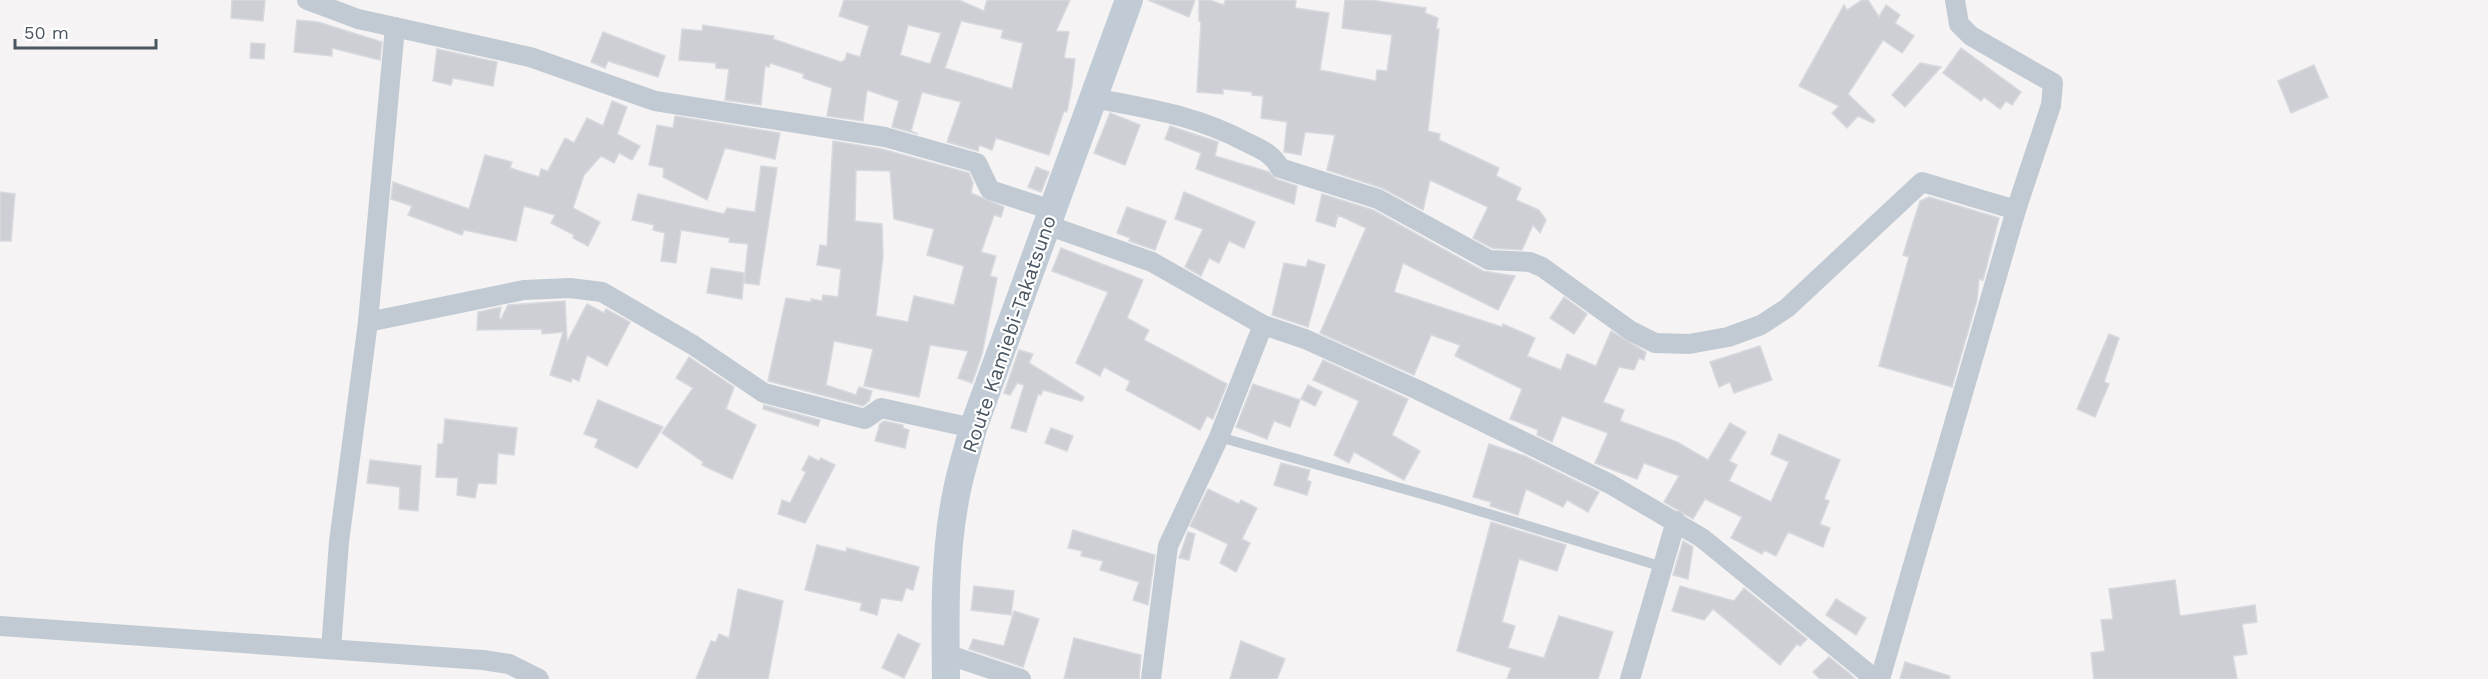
<svg xmlns="http://www.w3.org/2000/svg" width="2488" height="679" viewBox="0 0 2488 679" font-family="'Work Sans',sans-serif">
	<style>
		.building { fill: #cdcfd5; stroke: #d7d9de; stroke-width: 1.5; fill-rule: evenodd }
		.lines { fill: none; stroke-linecap: round; stroke-linejoin: round }
		.service { stroke: #c1cad2; stroke-width: 10 }
		.minor { stroke: #c1cad2; stroke-width: 20 }
		.secondary { stroke: #c1cbd6; stroke-width: 28 }
		.labels { text-anchor: middle; dominant-baseline: central; stroke-width: 4.5; stroke-linejoin: round; paint-order: stroke }
		.street-label { font-size: 20px; fill: #4a5661; stroke: #fff }
	</style>
	<rect width="100%" height="100%" fill="#f5f3f3"/>
	<g class="building">
		<path d="M232,0H265L263,21L231,18Z"/>
		<path d="M844,0H959L984,11L987,0H1070L1056,31L1069,32L1064,58L1075,59L1072,85L1067,112L1064,111L1049,155L996,138L992,150L979,145L978,151L947,142L961,102L922,92L911,131L918,134L892,127L899,101L867,90L863,121L827,116L832,88L803,78L804,74L770,63L769,67L765,66L761,105L725,100L729,69L716,68V63L679,60L682,29L702,31L703,25L774,36L773,39L841,62L845,60L847,53L860,57L869,26L839,16ZM961,21L1003,30L1001,38L1023,43L1012,89L945,68ZM908,25L941,33L930,64L900,55Z"/>
		<path d="M1148,0H1195L1189,17Z"/>
		<path d="M1199,0H1210L1224,5L1225,0H1296L1295,8L1329,13L1320,70L1376,81L1377,70L1387,71L1392,35L1342,28L1345,0H1370L1426,8L1425,13L1438,18L1436,29H1439L1428,131L1440,134L1439,140L1499,168L1496,176L1521,188L1516,200L1539,210L1546,220L1540,233L1533,225L1522,250L1492,248L1473,238L1488,207L1430,180L1423,210L1382,188L1327,170L1335,135L1305,132L1301,155L1284,152L1287,122L1261,118L1263,96L1252,95V92L1223,89V94L1197,92L1201,22L1199,21Z"/>
		<path d="M1862,0H1868L1879,17L1886,5L1900,15L1895,23L1914,36L1902,53L1883,40L1848,94L1875,120L1873,123L1858,116L1847,128L1832,113L1839,106L1799,86L1844,5L1847,10Z"/>
		<path d="M297,20L318,22L382,42L380,60L332,48V56L294,52Z"/>
		<path d="M603,32L665,56L658,77L608,61L605,68L591,62Z"/>
		<path d="M251,43L265,44L264,59L250,58Z"/>
		<path d="M1961,48L2021,92L2012,105L2006,101L2000,109L1984,97L1981,101L1943,73Z"/>
		<path d="M437,49L497,62L493,86L453,78L451,85L433,81Z"/>
		<path d="M1920,63L1941,67L1905,107L1892,95Z"/>
		<path d="M2314,65L2328,97L2291,113L2278,81Z"/>
		<path d="M612,101L627,107L617,134L640,146L632,160L619,153L614,163L601,156L584,175L573,208L600,222L588,246L573,238L574,235L551,223L555,215L524,206L516,241L464,230L462,235L408,215L412,206L391,199L393,182L469,209L485,155L512,162L510,168L539,177L541,169L548,171L565,138L574,143L587,118L603,126Z"/>
		<path d="M1110,113L1140,125L1125,165L1094,153Z"/>
		<path d="M675,116L780,133L775,159L725,148L707,200L663,177L664,168L649,165L657,125L673,128Z"/>
		<path d="M1170,126L1218,142L1215,156L1269,172L1276,179L1297,186L1294,204L1196,169L1201,153L1165,139Z"/>
		<path d="M833,141L882,149L969,173L973,183L971,193L1004,207L1001,217L994,215L981,252L996,256L990,276L997,278L982,354L972,383L958,378L968,351L930,345L919,397L864,386L873,349L834,341L826,385L856,395L859,387L872,391L869,401L863,406L768,381L786,298L811,302V299L822,301L823,295L838,297L841,269L817,265L820,245L827,246ZM856,170L890,171L894,219L934,229L927,255L964,266L954,305L914,296L908,322L876,316L883,256L882,224L855,221Z"/>
		<path d="M761,166L777,168L759,285L744,283L748,244L729,242L730,238L681,230L676,263L661,261L665,233L653,230L654,225L632,220L638,194L724,214L727,208L755,212Z"/>
		<path d="M1036,167L1049,172L1041,192L1028,187Z"/>
		<path d="M0,192L15,194L11,241H0Z"/>
		<path d="M1184,192L1255,222L1244,248L1229,241L1219,263L1209,258L1201,276L1185,267L1203,229L1175,219Z"/>
		<path d="M1322,194L1373,210L1483,271L1515,276L1498,310L1403,263L1394,292L1502,327L1503,324L1535,338L1527,356L1561,370L1567,354L1596,366L1611,331L1646,352L1644,360L1639,358L1634,370L1619,367L1603,402L1624,410L1620,421L1677,442L1708,460L1730,423L1746,432L1729,461L1737,465L1729,481L1771,502L1789,462L1771,454L1779,434L1840,460L1824,499L1829,501L1820,524L1830,528L1823,547L1788,532L1776,556L1764,550L1762,554L1731,538L1742,517L1705,499L1693,519L1664,502L1679,476L1644,463L1637,479L1595,463L1608,433L1562,416L1552,442L1537,435L1538,430L1510,419L1522,389L1455,356L1460,345L1431,335L1414,375L1320,333L1366,228L1338,215L1335,227L1316,221Z"/>
		<path d="M1929,197L1999,218L1983,280L1979,279L1977,300L1952,387L1879,366L1909,257L1903,255L1920,201Z"/>
		<path d="M1127,207L1166,221L1155,250L1129,241L1130,238L1117,233Z"/>
		<path d="M1061,248L1143,280L1127,318L1149,330L1144,340L1227,384L1213,419L1207,416L1200,430L1126,390L1130,381L1104,367L1100,376L1076,363L1108,292L1052,271Z"/>
		<path d="M1308,260L1325,265L1308,327L1272,315L1284,263L1306,267Z"/>
		<path d="M711,268L744,273L742,299L707,293Z"/>
		<path d="M1564,297L1587,314L1574,334L1550,318Z"/>
		<path d="M565,301L567,342L587,304L604,313L606,309L630,322L607,366L587,355L579,381L572,378L571,382L550,375L563,332L542,334V329L477,330L478,312L501,307L499,318L501,319L508,305Z"/>
		<path d="M2109,334L2119,338L2104,382L2109,384L2095,417L2077,409Z"/>
		<path d="M1760,346L1772,380L1734,393L1730,382L1719,387L1710,362Z"/>
		<path d="M1019,350L1033,354L1029,363L1084,397L1082,401L1043,390L1041,395L1038,394L1026,432L1011,428L1024,385L1017,383L1010,395L1004,393Z"/>
		<path d="M689,357L734,387L726,409L756,425L732,479L702,465L703,462L662,433L693,388L676,378Z"/>
		<path d="M1323,360L1408,399L1392,435L1420,451L1404,480L1354,452L1349,463L1334,455L1359,401L1313,380Z"/>
		<path d="M1253,384L1300,400L1290,427L1274,421L1267,439L1236,427Z"/>
		<path d="M1308,385L1322,392L1315,406L1301,399Z"/>
		<path d="M598,400L663,427L637,468L595,447L598,439L584,434Z"/>
		<path d="M764,405L820,420L818,426L763,409Z"/>
		<path d="M445,419L517,428L514,455L498,453L496,484L478,483L475,498L457,495L458,478L436,477L438,444H443Z"/>
		<path d="M884,421L903,425V428L909,430L905,448L875,441L880,424Z"/>
		<path d="M1051,428L1073,436L1067,451L1045,443Z"/>
		<path d="M1489,444L1525,456L1599,492L1588,512L1567,500L1563,507L1526,489L1518,515L1490,506L1491,502L1473,497Z"/>
		<path d="M809,456L819,461L821,458L835,465L805,523L778,514L782,500L790,503L806,472L802,470Z"/>
		<path d="M370,460L421,466L418,511L399,509L400,487L367,483Z"/>
		<path d="M1281,463L1310,470L1307,480L1311,482L1307,495L1274,485Z"/>
		<path d="M1208,489L1239,504L1241,500L1257,508L1242,539L1250,543L1236,572L1220,563L1228,544L1190,526Z"/>
		<path d="M1491,522L1566,545L1557,571L1519,559L1502,622L1515,626L1508,648L1544,658L1559,616L1613,632L1598,679H1507L1511,668L1457,651Z"/>
		<path d="M1073,530L1155,555L1148,605L1133,600L1139,582L1100,570L1103,561L1081,556L1082,551L1068,548Z"/>
		<path d="M1188,532L1195,534L1189,560L1179,558Z"/>
		<path d="M1683,541L1693,547L1688,579L1673,575Z"/>
		<path d="M817,545L846,552L847,548L919,567L913,590L906,588L902,601L881,598L877,615L860,610L862,603L805,590Z"/>
		<path d="M2175,580L2180,616L2255,605L2257,622L2242,624L2247,654L2233,656L2237,679H2094L2091,653L2105,651L2101,620L2113,619L2109,589Z"/>
		<path d="M974,586L1014,591L1011,615L971,610Z"/>
		<path d="M1680,586L1734,601L1744,588L1807,639L1800,646L1797,644L1780,665L1713,609L1704,620L1672,611Z"/>
		<path d="M738,589L783,601L768,679H696L711,641L716,642L719,634L729,638Z"/>
		<path d="M1836,599L1866,618L1856,635L1826,615Z"/>
		<path d="M1014,611L1039,619L1023,667L969,649L973,639L1004,646Z"/>
		<path d="M898,634L920,644L904,678L882,668Z"/>
		<path d="M1074,638L1141,655L1139,679H1064Z"/>
		<path d="M1241,641L1285,659L1277,679H1230Z"/>
		<path d="M1829,657L1850,674L1855,679H1820L1813,672Z"/>
		<path d="M1905,662L1950,676L1949,679H1900Z"/>
	</g>
	<g class="lines">
		<path class="service" d="M1219,437L1443,500L1663,567"/>
		<g class="minor">
			<path d="M307,0L358,19L530,57L655,101L885,137L977,163L990,190L1052,210"/>
			<path d="M1093,98C1150,109 1196,115 1248,143C1262,150 1273,154 1280,168L1378,199L1489,260L1530,262L1542,267L1631,331L1655,343L1689,344L1728,337L1761,325L1787,308L1922,182L2016,210"/>
			<path d="M1047,225L1152,262L1263,325L1305,339L1418,390L1610,484L1702,538L1875,679"/>
			<path d="M368,322L524,290L570,288L602,292L693,345L764,393L865,419L881,408L973,428"/>
			<path d="M0,626L483,660L509,664L539,679"/>
			<path d="M331,649L339,542L368,322L395,27"/>
			<path d="M946,654L1021,679"/>
			<path d="M1151,679L1168,546L1219,437L1263,325"/>
			<path d="M1630,679L1676,521"/>
			<path d="M1880,679L2016,210L2051,105L2053,83L1971,36L1959,24L1955,0"/>
		</g>
		<path class="secondary" d="M946,679C945,616 944,552 957,490C961,470 968,449 973,428L1129,0"/>
	</g>
	<g class="labels">
		<g class="street-label">
			<text transform="translate(1009 334) rotate(-71)">Route Kamiebi-Takatsuno</text>
		</g>
	</g>
	<path d="M15 39v9h141v-9" fill="none" stroke="#4a5661" stroke-width="3"/>
	<text x="24" y="39" font-size="18" fill="#4a5661" stroke="#ffffff" stroke-width="4.5" paint-order="stroke">50 m</text>
</svg>
